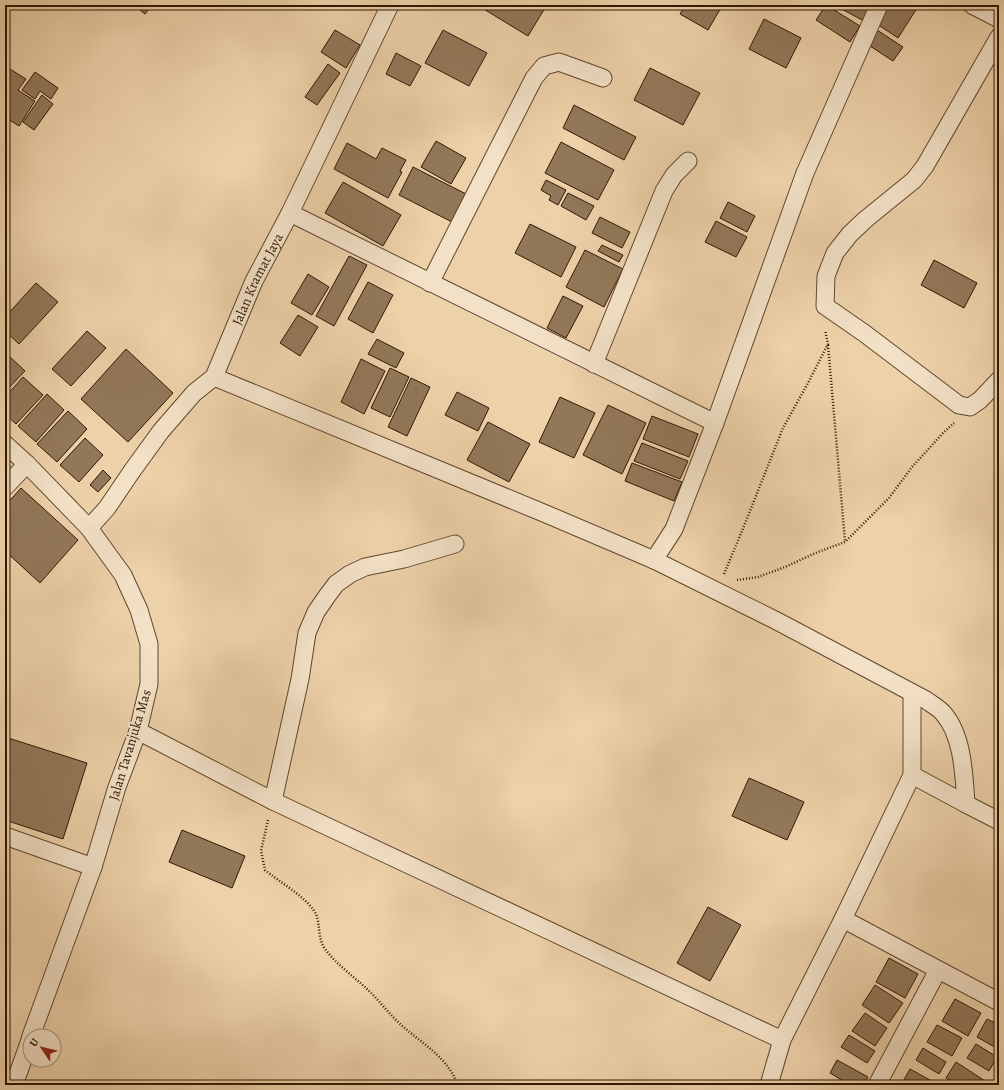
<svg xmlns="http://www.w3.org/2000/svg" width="1004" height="1090" viewBox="0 0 1004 1090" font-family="Alegreya,serif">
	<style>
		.building { fill: #927859; stroke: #301802 }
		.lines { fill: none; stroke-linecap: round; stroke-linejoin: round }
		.minor-casing { stroke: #5f462c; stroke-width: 19 }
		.path { stroke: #301802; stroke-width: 2.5; stroke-dasharray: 1 2; stroke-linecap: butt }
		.minor { stroke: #f3e1c7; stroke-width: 17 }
		.labels { text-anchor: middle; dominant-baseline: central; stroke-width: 4; stroke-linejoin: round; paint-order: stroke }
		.street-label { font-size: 14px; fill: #301802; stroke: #f3e1c7 }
	</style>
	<rect width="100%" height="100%" fill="#edd1a9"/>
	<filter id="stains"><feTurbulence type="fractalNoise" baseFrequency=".005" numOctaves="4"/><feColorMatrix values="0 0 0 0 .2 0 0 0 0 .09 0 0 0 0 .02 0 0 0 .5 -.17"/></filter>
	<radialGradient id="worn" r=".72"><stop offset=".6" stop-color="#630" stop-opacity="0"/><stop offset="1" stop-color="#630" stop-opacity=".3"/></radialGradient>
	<g class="building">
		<path d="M134,5H152L145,14Z"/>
		<path d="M477,5H540L545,8L528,36Z"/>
		<path d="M685,5H720L722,6L708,30L680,14Z"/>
		<path d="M826,5L860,26L850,42L816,20Z"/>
		<path d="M836,5H873L864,21L836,6Z"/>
		<path d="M885,5H912L917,8L898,38L874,22Z"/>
		<path d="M764,19L801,38L786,68L749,49Z"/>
		<path d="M335,30L360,45L346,68L321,52Z"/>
		<path d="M443,30L487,53L469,86L425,63Z"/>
		<path d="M877,30L903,47L893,61L867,44Z"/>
		<path d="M396,53L421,66L410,86L386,74Z"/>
		<path d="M328,64L340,73L317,105L305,97Z"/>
		<path d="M5,66L26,79L18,90L35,101L19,126L5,117Z"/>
		<path d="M650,68L700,93L683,125L634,100Z"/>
		<path d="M35,72L58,88L51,99L40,91L35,99L22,90Z"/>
		<path d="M42,95L53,104L34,130L23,122Z"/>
		<path d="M574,105L636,137L624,160L563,128Z"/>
		<path d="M436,141L466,158L451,184L421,167Z"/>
		<path d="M561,142L614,170L598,200L545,173Z"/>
		<path d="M347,143L376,159L382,148L406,160L400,171L402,172L388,198L334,169Z"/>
		<path d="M413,167L470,196L456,224L399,195Z"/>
		<path d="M546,180L566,190L558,205L549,200L551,196L541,190Z"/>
		<path d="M343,182L401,215L383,246L325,213Z"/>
		<path d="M568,193L594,206L586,220L561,206Z"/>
		<path d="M728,202L755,216L747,232L720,218Z"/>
		<path d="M600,217L630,232L622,248L592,233Z"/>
		<path d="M716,221L747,237L736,257L705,242Z"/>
		<path d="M530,224L576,247L561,277L515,253Z"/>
		<path d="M602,245L623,255L619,262L598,251Z"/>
		<path d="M585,250L623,269L604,307L566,287Z"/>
		<path d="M349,256L367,265L334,326L316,316Z"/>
		<path d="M934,260L977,283L964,308L921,285Z"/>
		<path d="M308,274L329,287L312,315L291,303Z"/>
		<path d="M368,282L393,295L373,333L348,319Z"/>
		<path d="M36,283L58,302L19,344L5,331V317Z"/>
		<path d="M563,296L583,306L566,338L547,328Z"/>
		<path d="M298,315L318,327L300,356L280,343Z"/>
		<path d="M87,331L106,348L71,386L52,369Z"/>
		<path d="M377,339L404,353L396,368L368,354Z"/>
		<path d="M126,349L173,393L128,442L81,399Z"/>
		<path d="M7,354L25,371L5,392V357Z"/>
		<path d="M361,359L385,371L364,414L341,402Z"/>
		<path d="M390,368L409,377L390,417L371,408Z"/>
		<path d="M23,377L43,395L16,424L5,414V397Z"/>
		<path d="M411,378L430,387L407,436L388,427Z"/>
		<path d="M457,392L489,408L478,431L445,415Z"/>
		<path d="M47,394L64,410L36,442L18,426Z"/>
		<path d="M560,397L595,413L574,458L539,442Z"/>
		<path d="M608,405L646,423L622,474L583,455Z"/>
		<path d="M68,411L87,429L57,462L37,444Z"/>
		<path d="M652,416L698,434L689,457L643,439Z"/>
		<path d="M488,422L530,444L509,482L467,460Z"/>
		<path d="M85,438L103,455L79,482L60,465Z"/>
		<path d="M642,443L688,461L680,479L634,461Z"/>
		<path d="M632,463L682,482L674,501L625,481Z"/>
		<path d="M103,470L111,478L98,492L90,485Z"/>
		<path d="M21,488L78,540L40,583L5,551V506Z"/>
		<path d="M5,737L87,763L63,839L5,820Z"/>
		<path d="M749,778L804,802L787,840L732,816Z"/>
		<path d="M182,830L245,856L232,888L169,862Z"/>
		<path d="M708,907L741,925L710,981L677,963Z"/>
		<path d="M889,958L918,974L905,998L876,982Z"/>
		<path d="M875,985L903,1003L889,1023L862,1005Z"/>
		<path d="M955,999L981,1013L968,1036L942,1021Z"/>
		<path d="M865,1013L887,1028L875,1046L852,1031Z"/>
		<path d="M987,1019L999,1025V1046L998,1049L977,1037Z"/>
		<path d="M937,1025L962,1038L952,1056L927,1042Z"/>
		<path d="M849,1035L875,1051L867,1063L841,1047Z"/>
		<path d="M976,1044L997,1057L989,1071L967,1058Z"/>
		<path d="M923,1048L946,1062L939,1074L916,1060Z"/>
		<path d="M837,1060L868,1077L863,1085H850L830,1073Z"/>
		<path d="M956,1062L985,1081L982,1085H957L946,1078Z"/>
		<path d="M910,1069L939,1085H901Z"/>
	</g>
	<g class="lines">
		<defs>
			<g id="minor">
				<path d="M972,5L999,19"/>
				<path d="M999,37L925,166L914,180L866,219L850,234L835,253L826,276L825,306L864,333L959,405L970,407L980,400L999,380"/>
				<path d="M290,213L715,423"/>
				<path d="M430,283L534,78L544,66L559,62L603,78"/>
				<path d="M594,364L664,191L674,175L688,161"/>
				<path d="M214,377L546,514L654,560L775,620L926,700C931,704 939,708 943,713C963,735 964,775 966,804L999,821"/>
				<path d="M5,444L27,464L89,528L123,575L139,610L149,644V684L138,731L117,787L93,867L31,1036"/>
				<path d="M5,487L27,464"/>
				<path id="s1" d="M89,528L107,508L132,471L161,431L194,393L214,377L254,281L290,213L390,5"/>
				<path d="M654,560L674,529L715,423L805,173L879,5"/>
				<path d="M138,731L273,801L782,1040"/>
				<path d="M912,775L966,804"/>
				<path d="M273,801L300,679L307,633L316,612L327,596L336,584L350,574L365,567L404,559L455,544"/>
				<path d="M5,836L93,867"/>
				<path d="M843,919L999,1002"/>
				<path d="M14,1085L30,1040"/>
				<path d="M769,1085L782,1040L843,919L912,775V693"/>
				<path d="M877,1085L938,970"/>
			</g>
		</defs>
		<use href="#minor" class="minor-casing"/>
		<g class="path">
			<path d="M828,345L845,541"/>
			<path d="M724,574L742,531L783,428L808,383L828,344L825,330"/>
			<path d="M737,580L758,577L785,567L818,552L845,542L889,498L912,467L944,432L954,423"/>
			<path d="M268,820L261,851L265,870C279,882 312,900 317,917C320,927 318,939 325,949C336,964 353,976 367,989C377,998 386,1010 396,1020C418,1042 446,1054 458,1085"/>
		</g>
		<use href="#minor" class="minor"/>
	</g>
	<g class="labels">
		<g class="street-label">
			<text stroke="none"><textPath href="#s1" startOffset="304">Jalan Kramat Jaya</textPath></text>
			<text transform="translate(130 745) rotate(-73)">Jalan Tavanjuka Mas</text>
		</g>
	</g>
	<rect width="1004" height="1090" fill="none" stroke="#edd1a9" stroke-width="20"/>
	<rect x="6" y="6" width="992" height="1078" fill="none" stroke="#301802" stroke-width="2"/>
	<rect x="10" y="10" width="984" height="1070" fill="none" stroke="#301802"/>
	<g transform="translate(42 1048) rotate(305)"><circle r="19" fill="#f3e1c7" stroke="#a59178"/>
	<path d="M0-3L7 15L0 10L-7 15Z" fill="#8f2418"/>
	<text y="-6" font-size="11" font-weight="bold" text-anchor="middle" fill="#301802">U</text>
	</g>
	<rect width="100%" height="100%" filter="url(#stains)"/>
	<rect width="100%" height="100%" fill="url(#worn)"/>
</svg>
